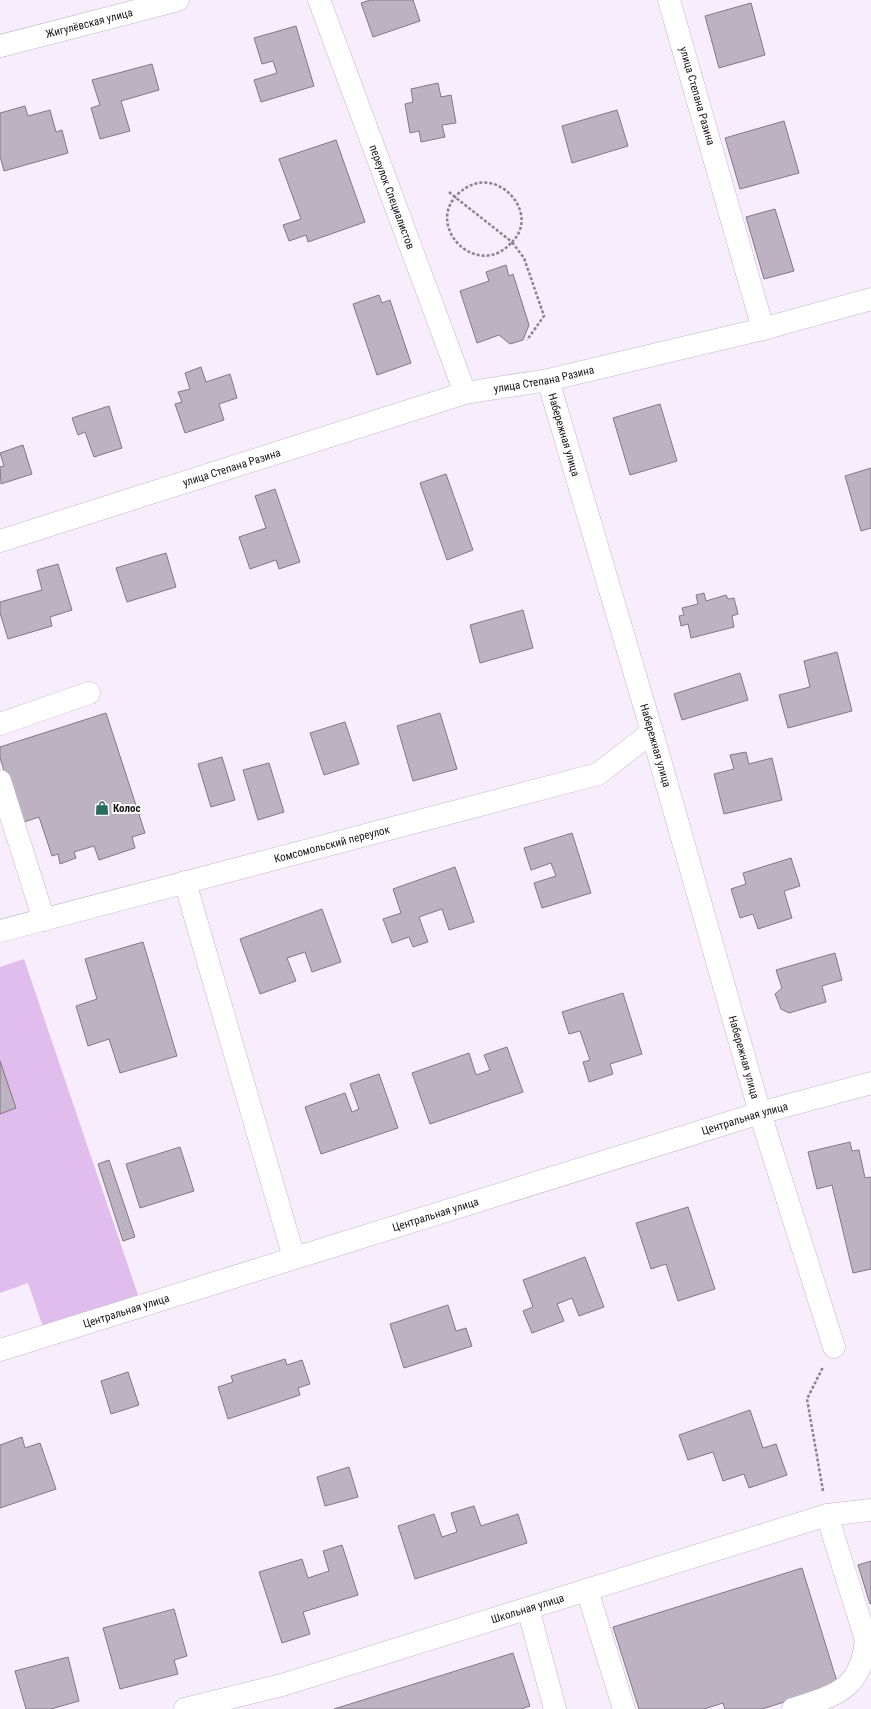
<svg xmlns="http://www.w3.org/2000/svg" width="871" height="1709" viewBox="0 0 871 1709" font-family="'Roboto Condensed',sans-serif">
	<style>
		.green { fill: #e1bded }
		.building { fill: #bdb2c1; stroke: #827885 }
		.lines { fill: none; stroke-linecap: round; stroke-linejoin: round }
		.minor-casing { stroke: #c2b7c6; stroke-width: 23 }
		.path { stroke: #8a838d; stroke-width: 2.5; stroke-dasharray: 3 2; stroke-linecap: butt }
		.minor { stroke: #fff; stroke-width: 22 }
		.labels { text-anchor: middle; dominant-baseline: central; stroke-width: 4; stroke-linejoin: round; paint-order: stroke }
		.street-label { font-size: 11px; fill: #161217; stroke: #fff }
		.poi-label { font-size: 11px; font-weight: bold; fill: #161217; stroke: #fff; text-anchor: start }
	</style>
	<rect width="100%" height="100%" fill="#f8edfc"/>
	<path class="green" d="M24,959L138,1295L43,1327L28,1283L0,1293V967Z"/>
	<g class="building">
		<path d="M370,0H413L420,21L373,37L361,3Z"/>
		<path d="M751,3L765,55L719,68L705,16Z"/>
		<path d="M296,26L314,86L261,102L254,80L277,73L273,61L262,64L254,38Z"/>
		<path d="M152,64L159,90L121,101L130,131L100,139L91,108L100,105L92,80Z"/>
		<path d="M438,83L441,97L451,95L456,123L442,125L445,137L421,142L419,131L410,133L405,104L413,102L411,89Z"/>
		<path d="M25,106L28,116L50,110L56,132L62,130L68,153L4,171L0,156V113Z"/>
		<path d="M617,110L628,146L572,163L562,126Z"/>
		<path d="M784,121L799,173L740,189L725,138Z"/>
		<path d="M336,140L365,222L308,242L306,235L289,241L283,225L301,219L279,159Z"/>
		<path d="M775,209L794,271L764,279L746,217Z"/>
		<path d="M506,265L509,276L513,274L529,325L523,340L510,344L499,335L477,343L460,291L489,281L486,272Z"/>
		<path d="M379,295L382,303L390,300L411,363L377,375L353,304Z"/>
		<path d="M201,367L206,382L230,374L237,398L219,404L224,420L185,433L175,404L182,402L178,392L190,389L185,373Z"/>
		<path d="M660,404L677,461L630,475L613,418Z"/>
		<path d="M109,406L122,448L94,457L85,432L78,435L72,418Z"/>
		<path d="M23,445L32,474L1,484L0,467L4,466L0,453Z"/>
		<path d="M871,468V528L861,531L845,476Z"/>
		<path d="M446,474L473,550L447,560L420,483Z"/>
		<path d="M275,489L300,562L279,569L276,560L250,569L239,537L266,528L255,496Z"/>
		<path d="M166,553L176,587L127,602L116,568Z"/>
		<path d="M58,564L72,610L50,617L52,626L8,639L0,613V602L42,590L37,570Z"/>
		<path d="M704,593L706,601L726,595L728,599L734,598L738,614L732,616L734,627L691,638L688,624L681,626L679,616L684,615L682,608L698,604L696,595Z"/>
		<path d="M523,610L533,648L480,663L470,625Z"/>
		<path d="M837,652L852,711L788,728L779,695L810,687L804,661Z"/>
		<path d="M740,673L748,700L682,720L674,694Z"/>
		<path d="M106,713L145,833L132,837L135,848L99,860L94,846L74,852L76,858L60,864L58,854L52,856L39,817L21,823L0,758V747Z"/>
		<path d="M440,713L457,769L413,781L397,726Z"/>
		<path d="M345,722L359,764L324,775L310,733Z"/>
		<path d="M746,752L749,764L772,758L782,800L724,814L714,774L734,769L730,755Z"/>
		<path d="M222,757L235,800L211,807L198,764Z"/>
		<path d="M269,763L284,812L258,820L243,770Z"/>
		<path d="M572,833L591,893L542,908L534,883L556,876L551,863L531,870L524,848Z"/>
		<path d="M791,858L800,886L784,891L792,918L758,929L753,914L740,918L731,889L746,884L743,873Z"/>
		<path d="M455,867L474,922L449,930L442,909L419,917L428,942L413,947L409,937L392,943L383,919L401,913L393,889Z"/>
		<path d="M322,909L341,962L312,972L305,952L287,958L296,981L260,994L240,939Z"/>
		<path d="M143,942L177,1056L120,1073L109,1039L88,1046L76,1006L97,999L85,959Z"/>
		<path d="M835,953L842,980L822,986L826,1002L789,1013L781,1009L775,994L782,988L776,970Z"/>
		<path d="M623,993L642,1054L610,1064L613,1074L589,1082L583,1062L590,1060L580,1031L569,1034L562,1012Z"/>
		<path d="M507,1047L523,1092L430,1124L412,1073L469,1053L476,1075L490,1070L484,1055Z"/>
		<path d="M0,1061L16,1108L0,1114Z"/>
		<path d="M379,1074L398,1128L321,1154L305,1107L345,1093L352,1112L359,1109L350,1084Z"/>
		<path d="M850,1142L852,1151L859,1150L865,1178L871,1177V1269L853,1273L832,1185L817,1189L808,1152Z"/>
		<path d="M180,1147L194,1191L140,1208L126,1164Z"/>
		<path d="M109,1160L135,1237L123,1241L98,1164Z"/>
		<path d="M688,1207L715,1289L678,1301L666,1264L651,1269L636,1223Z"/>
		<path d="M585,1257L604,1307L579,1316L572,1298L557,1304L564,1321L532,1333L523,1311L533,1307L523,1280Z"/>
		<path d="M448,1305L456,1331L466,1328L472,1346L404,1368L390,1324Z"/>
		<path d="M285,1359L287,1365L302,1360L310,1384L298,1388L300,1395L228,1419L218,1387L233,1382L231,1376Z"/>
		<path d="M128,1372L139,1405L111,1414L101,1381Z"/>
		<path d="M750,1410L763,1448L776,1444L787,1475L749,1488L744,1474L723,1481L713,1452L688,1460L679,1435Z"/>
		<path d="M22,1437L25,1448L40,1443L56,1489L0,1508V1445Z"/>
		<path d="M349,1467L358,1497L325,1506L317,1477Z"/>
		<path d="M474,1506L481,1526L518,1514L527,1543L415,1579L398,1526L434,1514L442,1537L457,1532L451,1513Z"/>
		<path d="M342,1545L358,1595L303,1612L310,1634L282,1643L259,1572L302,1559L308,1578L329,1571L323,1551Z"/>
		<path d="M871,1561V1603L870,1604L858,1565Z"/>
		<path d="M802,1568L838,1685L762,1709H725L723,1703L704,1709H639L613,1627Z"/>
		<path d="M174,1609L187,1656L174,1660L178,1674L120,1689L103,1628Z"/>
		<path d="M513,1653L530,1706L521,1709H334Z"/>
		<path d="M68,1657L79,1701L51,1709H26L15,1671Z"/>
	</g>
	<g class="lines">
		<defs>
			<g id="minor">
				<path id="s1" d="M319,0L465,393"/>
				<path id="s2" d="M0,46L178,0"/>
				<path d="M763,329L871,299"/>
				<path id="s3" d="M548,380L652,732L760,1113L834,1347"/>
				<path id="s4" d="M0,541L465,393L548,380L763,329L669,0"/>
				<path d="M0,724L89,693"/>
				<path d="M0,781L44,920"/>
				<path d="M185,882L294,1258"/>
				<path id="s5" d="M0,931L598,774L652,732"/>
				<path id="s6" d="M0,1350L760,1113L871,1083"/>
				<path d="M587,1590L624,1709"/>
				<path d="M528,1608L555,1709"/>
				<path id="s7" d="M185,1709L282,1685L827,1515L871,1510"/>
				<path d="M793,1709C836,1695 861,1690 866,1640L827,1515"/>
			</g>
		</defs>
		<use href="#minor" class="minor-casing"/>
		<g class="path">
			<path d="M449,192L455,197L512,242C542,213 495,160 459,193C423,225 477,282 512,242L524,258L544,316L527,340"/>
			<path d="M823,1491L807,1399L823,1367"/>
		</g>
		<use href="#minor" class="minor"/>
	</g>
	<defs>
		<symbol id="shop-bare" viewBox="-9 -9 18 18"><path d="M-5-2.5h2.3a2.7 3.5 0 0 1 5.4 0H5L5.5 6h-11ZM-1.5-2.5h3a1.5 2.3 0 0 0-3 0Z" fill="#286d60" stroke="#fff" stroke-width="2.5" paint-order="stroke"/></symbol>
	</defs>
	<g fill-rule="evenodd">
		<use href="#shop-bare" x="92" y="798" width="20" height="20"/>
	</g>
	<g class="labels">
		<g class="street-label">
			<text stroke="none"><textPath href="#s2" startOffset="92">Жигулёвская улица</textPath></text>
			<text transform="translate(697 96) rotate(74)">улица Степана Разина</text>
			<text stroke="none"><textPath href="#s1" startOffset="210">переулок Специалистов</textPath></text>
			<text stroke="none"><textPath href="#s4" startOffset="568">улица Степана Разина</textPath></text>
			<text stroke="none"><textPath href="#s3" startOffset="57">Набережная улица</textPath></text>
			<text stroke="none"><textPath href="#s4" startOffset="243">улица Степана Разина</textPath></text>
			<text stroke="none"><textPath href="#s3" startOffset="381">Набережная улица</textPath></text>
			<text stroke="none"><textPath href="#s5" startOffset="343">Комсомольский переулок</textPath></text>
			<text stroke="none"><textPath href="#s3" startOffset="705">Набережная улица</textPath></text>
			<text stroke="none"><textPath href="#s6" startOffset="780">Центральная улица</textPath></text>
			<text stroke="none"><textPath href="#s6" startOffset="456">Центральная улица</textPath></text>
			<text stroke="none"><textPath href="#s6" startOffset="132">Центральная улица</textPath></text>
			<text stroke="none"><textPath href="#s7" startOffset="357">Школьная улица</textPath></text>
		</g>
		<g class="poi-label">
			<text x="113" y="808">Колос</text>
		</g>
	</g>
</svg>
